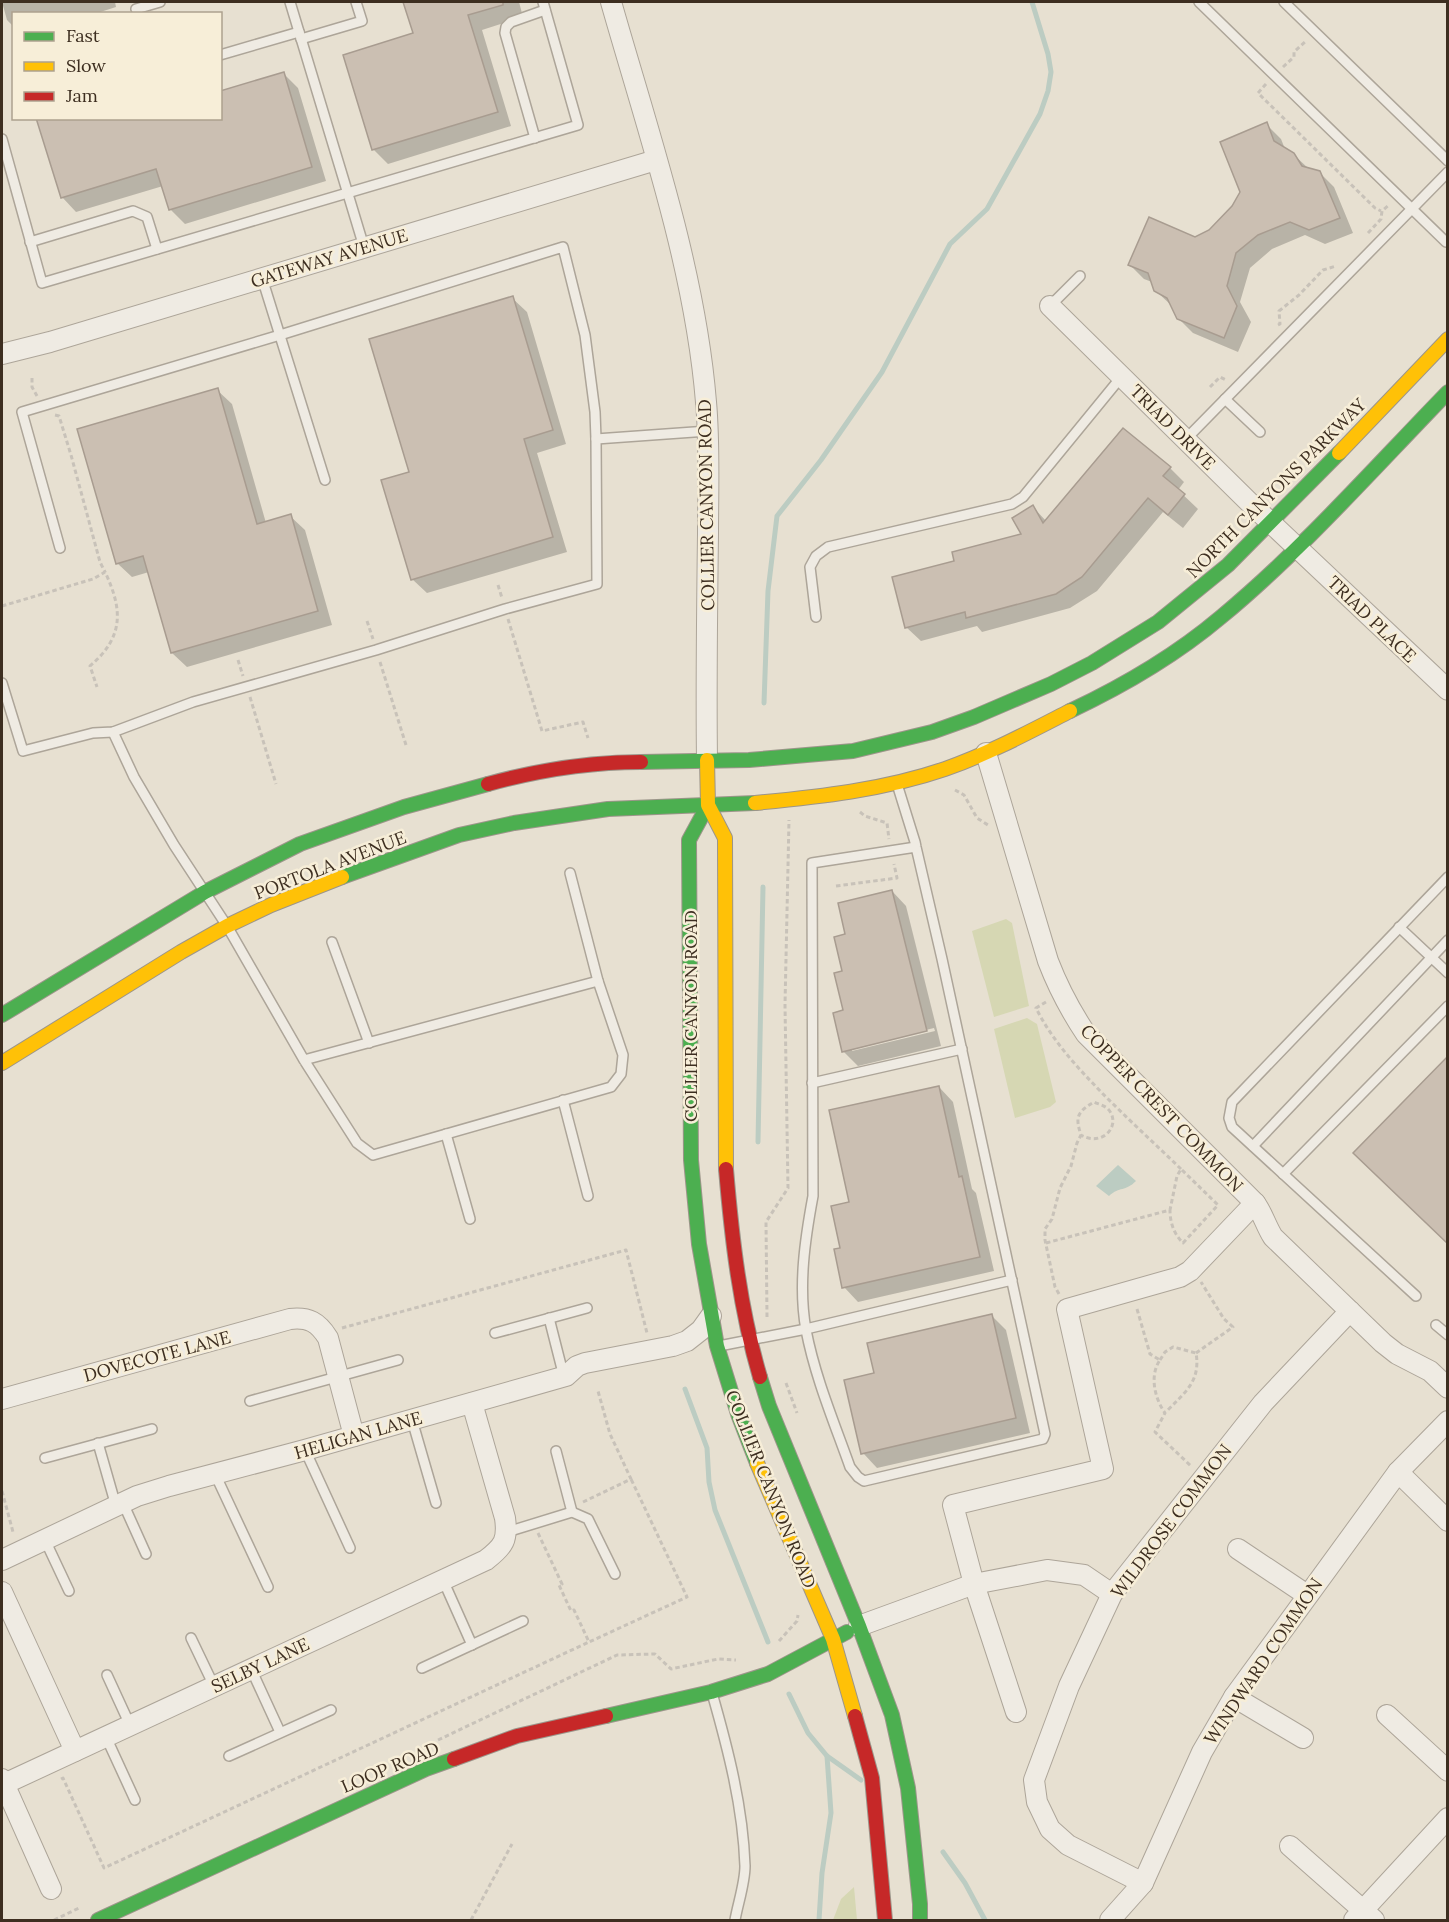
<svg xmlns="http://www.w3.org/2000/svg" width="1449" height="1922" viewBox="0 0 1449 1922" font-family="Lora,serif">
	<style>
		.green { fill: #d6d7b3 }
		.water { fill: #bcccc2 }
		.shadow { fill: #0003; fill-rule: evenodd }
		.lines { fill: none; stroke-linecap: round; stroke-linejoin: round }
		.stream { stroke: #bcccc2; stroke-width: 5 }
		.building { fill: #cbbfb2; stroke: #a89c90; stroke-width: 1.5 }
		.lane-casing { stroke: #ada599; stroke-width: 12 }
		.street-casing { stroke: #ada599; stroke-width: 22 }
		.fast-casing { stroke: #9c958a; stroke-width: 16 }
		.slow-casing { stroke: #9c958a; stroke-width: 16 }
		.jam-casing { stroke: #9c958a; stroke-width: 16 }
		.path { stroke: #c8c2b9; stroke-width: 3; stroke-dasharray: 4.5 3; stroke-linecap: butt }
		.lane { stroke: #efebe3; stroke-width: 9 }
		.street { stroke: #efebe3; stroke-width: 20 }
		.fast { stroke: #4caf50; stroke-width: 14 }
		.slow { stroke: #ffc107; stroke-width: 14 }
		.jam { stroke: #c62828; stroke-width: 14 }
		.labels { text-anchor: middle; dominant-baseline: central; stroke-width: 5; stroke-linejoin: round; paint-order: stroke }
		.street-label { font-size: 18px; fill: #3d2e20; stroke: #f7eed8 }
	</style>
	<rect width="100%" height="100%" fill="#e7e0d1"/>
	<g class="green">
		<path d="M1006,919L1012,923L1029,1006L994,1017L972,931Z"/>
		<path d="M1027,1018L1037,1024L1056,1102L1050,1107L1015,1118L994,1029Z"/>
		<path d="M854,1887L857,1920H833L841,1899Z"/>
	</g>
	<path class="water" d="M1118,1165L1136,1181C1125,1192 1120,1186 1109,1196L1096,1186Z"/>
	<g class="shadow">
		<path d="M2,2H115L116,7L94,14H14V27L7,20Z"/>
		<path d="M405,2H519L523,17L482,30L511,126L388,164L373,149L415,34Z"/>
		<path d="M283,73L298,88L326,181L185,224L170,209L163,186L76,212L62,197L220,118Z"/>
		<path d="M1266,124L1281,139L1285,149L1293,154L1309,169L1319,172L1334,187L1353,233L1325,244L1305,235L1272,249L1250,268L1240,302L1251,322L1238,352L1193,333L1178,318L1173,307L1155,290L1152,282L1144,279L1130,265L1209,232L1234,207L1242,192Z"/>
		<path d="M512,298L527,312L566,444L537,453L567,552L427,593L412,579L410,473Z"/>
		<path d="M217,390L232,404L266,523L290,516L305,530L332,625L187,667L172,653L149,572L132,577L117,563Z"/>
		<path d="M1170,468L1184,482L1178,490L1198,509L1183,528L1163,512L1097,591L1070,608L982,632L977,626L921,641L906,627L956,562L1024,535L1033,507L1047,522Z"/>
		<path d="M892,891L906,906L941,1046L858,1066L843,1051L844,972ZM934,1028L935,1031L852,1051V1048Z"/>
		<path d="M939,1087L953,1102L972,1189L976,1193L994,1271L858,1302L844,1287L842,1249L851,1203Z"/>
		<path d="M992,1316L1006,1330L1030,1433L877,1468L863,1453L876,1374Z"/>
	</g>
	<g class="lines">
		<g class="stream">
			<path d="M764,703L768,591L777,516L821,460L882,372L950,244L987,209L1040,114L1048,91L1051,72L1048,54L1032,2"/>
			<path d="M758,1142L763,887"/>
			<path d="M685,1389L707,1448L709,1482L715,1510L768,1642"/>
			<path d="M789,1694L808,1733L827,1756L861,1780"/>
			<path d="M943,1852L965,1883L985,1920"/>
			<path d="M819,1920L822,1873L831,1813L827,1756"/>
		</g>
	</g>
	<g class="building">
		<path d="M403,2H503V5L468,15L498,112L372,150L343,55L413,33Z"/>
		<path d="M284,72L312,167L169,210L156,169L61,198L36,118H220V91Z"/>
		<path d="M1267,122L1274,141L1294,153L1302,166L1320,171L1340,218L1309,230L1290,222L1258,235L1236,253L1227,286L1237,306L1224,338L1177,319L1167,298L1154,291L1148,273L1128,265L1149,217L1195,237L1209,230L1232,206L1240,192L1220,142Z"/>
		<path d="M513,296L553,430L524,439L553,537L411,580L381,480L409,472L369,339Z"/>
		<path d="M218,388L257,524L291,514L318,611L171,653L143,556L116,564L77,429Z"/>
		<path d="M1123,428L1171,467L1163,476L1185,494L1168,515L1148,498L1082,577L1056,594L966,618L965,612L905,628L892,577L954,561L952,552L1021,534L1012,518L1033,505L1043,523Z"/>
		<path d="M892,890L927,1031L842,1052L833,1013L843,1010L834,973L842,971L834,937L845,934L838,903Z"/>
		<path d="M1448,1056V1244L1353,1153Z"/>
		<path d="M939,1086L959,1177L962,1176L980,1257L842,1288L834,1249L840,1248L831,1206L849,1202L829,1110Z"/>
		<path d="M992,1314L1016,1418L861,1454L844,1380L874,1373L867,1343Z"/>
	</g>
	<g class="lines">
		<defs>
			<g id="lane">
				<path d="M290,2L364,247"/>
				<path d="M1199,2L1446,242"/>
				<path d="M1284,2L1448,161"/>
				<path d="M136,9L160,2"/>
				<path d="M301,39L362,21L356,2"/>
				<path d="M220,55L299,32"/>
				<path d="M535,138L505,33L506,27L511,22L545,10"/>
				<path d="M2,139L42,283L578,125L543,2"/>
				<path d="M30,242L133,211L147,217L157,249"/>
				<path d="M262,278L325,480"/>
				<path d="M1050,306L1080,276"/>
				<path d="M1225,399L1260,432"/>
				<path d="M596,439L708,431"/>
				<path d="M1186,439L1448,172"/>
				<path d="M816,617L810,567L816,556L828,547L1012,504L1023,497L1122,376"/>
				<path d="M2,683L23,751L93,733L113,732L193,702L376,650L505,609L597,584L596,439L595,412L585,335L563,247L280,335L22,412L60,548"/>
				<path d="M113,732L134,777L174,845L227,926L304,1060L357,1143L373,1155L611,1087L621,1074L623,1055L598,981L304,1060"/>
				<path d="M897,784L915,842L916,847L942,959L1045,1434L1043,1439L864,1481L858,1477L850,1467C834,1422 815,1377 806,1330C798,1286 805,1239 813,1196L812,863L916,847"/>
				<path d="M570,873L598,981"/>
				<path d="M1399,927L1448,973"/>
				<path d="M332,942L369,1043"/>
				<path d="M812,1083L962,1049"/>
				<path d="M563,1100L588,1196"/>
				<path d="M446,1134L470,1219"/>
				<path d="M1253,1146L1448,940"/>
				<path d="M1283,1174L1448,1006"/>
				<path d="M1416,1296L1232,1127L1229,1118L1232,1102L1448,877"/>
				<path d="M549,1318L564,1377"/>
				<path d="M1436,1325L1448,1335"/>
				<path d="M495,1333L587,1308"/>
				<path d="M719,1346L806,1329L1012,1280"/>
				<path d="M250,1401L398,1360"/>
				<path d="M412,1420L436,1503"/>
				<path d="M98,1443L116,1506"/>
				<path d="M305,1450L350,1548"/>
				<path d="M556,1451L572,1512"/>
				<path d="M45,1458L152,1429"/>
				<path d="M215,1474L268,1587"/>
				<path d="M123,1503L146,1554"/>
				<path d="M507,1532L572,1512L588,1519L615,1574"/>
				<path d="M45,1540L69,1591"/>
				<path d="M443,1580L472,1645"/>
				<path d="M191,1638L214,1686"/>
				<path d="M422,1668L523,1621"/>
				<path d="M251,1669L280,1732"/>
				<path d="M107,1675L130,1725"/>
				<path d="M712,1693C728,1749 743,1807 745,1866C745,1883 738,1903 735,1920"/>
				<path d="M106,1737L135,1800"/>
				<path d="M229,1756L331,1710"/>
			</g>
			<g id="street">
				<path d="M611,2C648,132 695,267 706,402C710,446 708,490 708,534C707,609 706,685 707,760"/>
				<path d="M1050,306L1253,506L1448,690"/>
				<path d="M2,354L50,342L656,160"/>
				<path d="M986,753L1048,961C1058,987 1070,1010 1086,1034L1255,1203C1263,1214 1266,1226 1273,1237L1383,1343L1397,1354L1430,1371L1448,1388"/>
				<path d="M2,1399L290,1319C309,1317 318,1322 328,1338L354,1436"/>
				<path d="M1398,1472L1448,1521"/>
				<path d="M1238,1549L1307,1595"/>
				<path d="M2,1560L137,1496L169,1486L305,1450L566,1376L577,1366L585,1363L673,1346L687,1341L701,1330L711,1316"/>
				<path d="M2,1592L75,1751"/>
				<path d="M859,1626L974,1584L1047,1570L1084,1575L1112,1594"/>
				<path d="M1234,1697L1303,1738"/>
				<path d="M1016,1712L974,1584L953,1505L1103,1469L1067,1309L1180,1277L1190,1271L1255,1203"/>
				<path d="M1387,1715L1448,1771"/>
				<path d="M2,1779L51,1889"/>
				<path d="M2,1785L486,1560C504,1546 508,1540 505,1518L472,1403"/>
				<path d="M1290,1846L1374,1920"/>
				<path d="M1143,1883L1068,1845L1050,1829L1037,1802L1034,1780L1069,1686L1112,1594L1263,1403L1350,1311"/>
				<path d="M1110,1920L1143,1883L1202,1752L1234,1697L1398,1472L1448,1421"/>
				<path d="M1354,1920L1448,1818"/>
			</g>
			<g id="fast">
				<path d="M1070,711C1123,686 1176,655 1221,617C1302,550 1375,467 1448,392"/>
				<path d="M641,762L749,760L853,751L932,732L974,717L1051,684L1092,663L1158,622L1228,565L1339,453"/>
				<path d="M708,805L689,840L691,1160L699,1244L717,1346L738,1414L757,1463"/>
				<path d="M342,877L459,835L514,823L608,809L755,803"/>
				<path d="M2,1015L205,892L300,844L404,807L488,784"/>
				<path d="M760,1377L769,1406L859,1626L892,1715L908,1788L920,1904V1920"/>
				<path d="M606,1716L711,1692L768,1674L847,1632"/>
				<path d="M98,1920L426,1769L454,1759"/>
			</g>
			<g id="slow">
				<path d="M1339,453L1448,339"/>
				<path d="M707,760L708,805L725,838L726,1169"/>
				<path d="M755,803C818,797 884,790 945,769C988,754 1029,732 1070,711"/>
				<path d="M2,1063L181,952L227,926L271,905L342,877"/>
				<path d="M757,1463L833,1639L855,1716"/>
			</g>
			<g id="jam">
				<path d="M488,784C539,770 589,762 641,762"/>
				<path d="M726,1169C732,1240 740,1309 760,1377"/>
				<path d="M855,1716L872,1778L885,1920"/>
				<path d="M454,1759L517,1736L606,1716"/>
			</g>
		</defs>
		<use href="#lane" class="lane-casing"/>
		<use href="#street" class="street-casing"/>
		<use href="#fast" class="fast-casing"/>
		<use href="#slow" class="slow-casing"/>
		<use href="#jam" class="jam-casing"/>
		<g class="path">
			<path d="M1283,67L1294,57V52L1306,41"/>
			<path d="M1266,84L1258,93L1375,208L1381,211"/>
			<path d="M1368,233L1381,219L1382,211L1389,205"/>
			<path d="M1278,325L1280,324L1279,311L1299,295L1323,270L1336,266"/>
			<path d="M32,378V387L37,396"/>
			<path d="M1210,387L1220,377L1226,380"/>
			<path d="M55,415L59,416L71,455L100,562L105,572"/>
			<path d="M498,585L502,598"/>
			<path d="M2,606L93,579L105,572C123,610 124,637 90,666L97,687"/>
			<path d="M508,619L542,731L583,722L588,738"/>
			<path d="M367,621L373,639"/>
			<path d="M238,660L243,676"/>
			<path d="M380,662L406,745"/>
			<path d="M250,697L276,784"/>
			<path d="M955,790L964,795L977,818L988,825"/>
			<path d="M860,812L865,816L887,823L889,839"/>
			<path d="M836,886L897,878L894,864"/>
			<path d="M1046,1002L1036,1008C1053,1042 1078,1068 1104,1095C1129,1120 1155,1144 1181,1169"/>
			<path d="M1046,1243L1170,1210L1177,1176L1181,1169L1218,1205L1183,1243C1174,1234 1170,1223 1170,1210"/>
			<path d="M1059,1294L1055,1287L1045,1240V1229L1052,1219L1060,1188L1071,1166L1077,1143L1081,1135C1075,1117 1077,1112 1094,1102C1098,1104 1103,1105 1107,1108C1123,1123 1104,1148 1081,1135"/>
			<path d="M1137,1309L1150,1354L1160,1360C1149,1376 1155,1399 1165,1413L1155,1432L1191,1466"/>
			<path d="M767,1317L766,1222L788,1188L785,1005L789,820"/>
			<path d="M342,1328L626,1250L647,1333"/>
			<path d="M1196,1353L1233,1327L1224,1319L1201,1282"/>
			<path d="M1160,1360L1165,1352L1173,1347L1196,1353C1201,1382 1184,1393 1166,1412"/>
			<path d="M786,1383L797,1413"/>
			<path d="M2,1491L13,1532"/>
			<path d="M583,1502L631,1479L610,1434L598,1391"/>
			<path d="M538,1533L562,1584L559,1585L571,1611L574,1610L589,1642L687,1597L631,1479"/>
			<path d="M779,1641L797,1621L798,1615"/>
			<path d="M438,1740L617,1655L655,1654L671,1669L718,1659L736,1660"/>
			<path d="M61,1779L63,1778L104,1868L589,1642"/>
			<path d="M54,1920L79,1908"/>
			<path d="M471,1920L512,1844"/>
		</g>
		<use href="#lane" class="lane"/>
		<use href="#street" class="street"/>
		<use href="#fast" class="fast"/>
		<use href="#slow" class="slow"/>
		<use href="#jam" class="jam"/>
	</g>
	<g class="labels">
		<g class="street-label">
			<text transform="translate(329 258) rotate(-17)">GATEWAY AVENUE</text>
			<text transform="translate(1173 427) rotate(45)">TRIAD DRIVE</text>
			<text transform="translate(1276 488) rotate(-45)">NORTH CANYONS PARKWAY</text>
			<text transform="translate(706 505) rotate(-91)">COLLIER CANYON ROAD</text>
			<text transform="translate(1372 619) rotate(44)">TRIAD PLACE</text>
			<text transform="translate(330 865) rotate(-21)">PORTOLA AVENUE</text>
			<text transform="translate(690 1016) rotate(-90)">COLLIER CANYON ROAD</text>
			<text transform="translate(1162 1108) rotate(46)">COPPER CREST COMMON</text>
			<text transform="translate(157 1356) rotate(-15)">DOVECOTE LANE</text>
			<text transform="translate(358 1435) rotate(-16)">HELIGAN LANE</text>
			<text transform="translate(771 1489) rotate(68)">COLLIER CANYON ROAD</text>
			<text transform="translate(1171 1521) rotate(-53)">WILDROSE COMMON</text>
			<text transform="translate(1263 1661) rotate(-56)">WINDWARD COMMON</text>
			<text transform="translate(260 1665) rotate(-25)">SELBY LANE</text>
			<text transform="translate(390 1767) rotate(-23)">LOOP ROAD</text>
		</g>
	</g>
	<rect width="1449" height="1922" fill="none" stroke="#3d2e20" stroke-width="6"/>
	<rect x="12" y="12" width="210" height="108" fill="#f7eed8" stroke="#ada18e" stroke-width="1.5"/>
	<rect x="24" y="32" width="30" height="9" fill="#4caf50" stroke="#ada18e" stroke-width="1.5"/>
	<text x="66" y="42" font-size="18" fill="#3d2e20">Fast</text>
	<rect x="24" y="62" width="30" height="9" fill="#ffc107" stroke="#ada18e" stroke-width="1.5"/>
	<text x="66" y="72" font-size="18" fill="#3d2e20">Slow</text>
	<rect x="24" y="92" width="30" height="9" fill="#c62828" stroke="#ada18e" stroke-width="1.5"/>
	<text x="66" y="102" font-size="18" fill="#3d2e20">Jam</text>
</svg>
